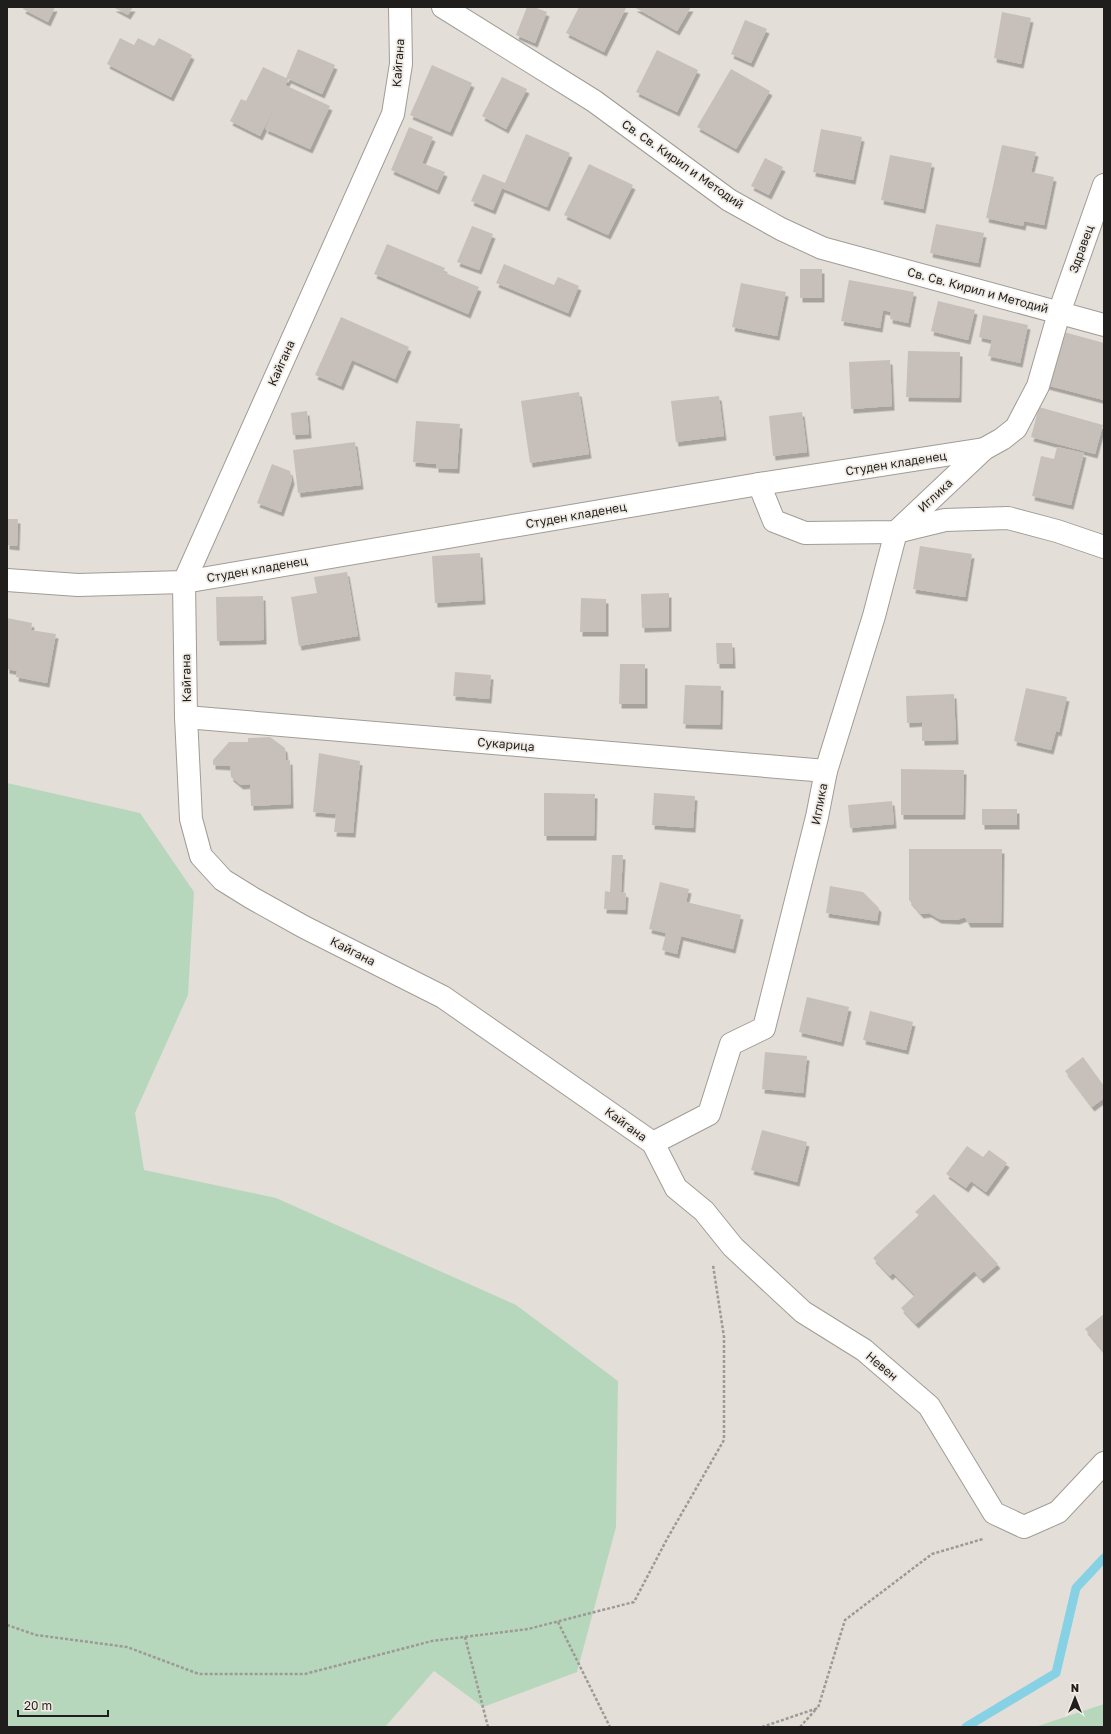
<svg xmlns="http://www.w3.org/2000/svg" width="1111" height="1734" viewBox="0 0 1111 1734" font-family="'Golos Text',sans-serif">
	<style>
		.green { fill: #b7d7bd }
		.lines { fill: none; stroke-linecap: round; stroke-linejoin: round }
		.stream { stroke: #86d1e4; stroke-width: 9 }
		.building { fill: #c7c0ba; filter: url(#shadow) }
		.minor-casing { stroke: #a19c95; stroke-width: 24 }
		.path { stroke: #9d9994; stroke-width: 2.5; stroke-dasharray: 3 2; stroke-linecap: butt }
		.minor { stroke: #fff; stroke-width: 22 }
		.labels { text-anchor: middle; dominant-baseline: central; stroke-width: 3.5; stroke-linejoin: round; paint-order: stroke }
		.street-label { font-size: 12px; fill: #201e1c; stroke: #f0ebe4 }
	</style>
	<defs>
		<filter id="shadow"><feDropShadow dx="2.5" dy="4.5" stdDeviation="0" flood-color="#0004"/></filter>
	</defs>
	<rect width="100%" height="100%" fill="#e3ded7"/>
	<g class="green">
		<path d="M7,783L140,813L194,892L188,995L135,1113L144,1170L276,1198L516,1305L618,1381L616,1527L577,1672L483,1707L434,1671L385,1727H7Z"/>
		<path d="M1104,1704V1727H1035Z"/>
	</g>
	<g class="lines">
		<path class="stream" d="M966,1727L1056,1673L1076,1588L1104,1558"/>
	</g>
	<g class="building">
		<path d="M24,7H55L48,22L23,9Z"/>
		<path d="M113,7H133L128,15Z"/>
		<path d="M527,7H534L547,12L535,43L516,35Z"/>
		<path d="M579,7L626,8L604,52L566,33Z"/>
		<path d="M634,7H691L677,31Z"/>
		<path d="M1002,12L1031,18L1021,64L994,58Z"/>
		<path d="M745,20L767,29L751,63L731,54Z"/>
		<path d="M120,38L134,45L138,38L154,46L159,38L192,55L171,97L107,64Z"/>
		<path d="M298,49L335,65L322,94L289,79L285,85L330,106L310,149L265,129L280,96L260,136L230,121L241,99L246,101L263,67L286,78Z"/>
		<path d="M657,50L698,70L677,112L636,92Z"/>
		<path d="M432,65L472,83L450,132L410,115Z"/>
		<path d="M731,69L770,91L736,149L697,127Z"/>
		<path d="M502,77L527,89L506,129L482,116Z"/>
		<path d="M409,127L433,137L422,163L445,172L437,190L391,170Z"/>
		<path d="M821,129L862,137L853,180L813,172Z"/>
		<path d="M526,134L570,153L547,207L502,188L493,210L471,201L483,174L505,183Z"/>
		<path d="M1002,145L1036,152L1031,172L1054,177L1044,225L1024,221L1023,226L986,218Z"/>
		<path d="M890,155L932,163L923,209L881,200Z"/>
		<path d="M765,158L783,167L769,195L751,186Z"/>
		<path d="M589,164L633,185L608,235L564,215Z"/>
		<path d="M936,224L984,233L978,263L930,253Z"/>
		<path d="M472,226L493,234L479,270L457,262Z"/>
		<path d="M387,244L445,268L443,272L479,287L468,314L374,274Z"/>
		<path d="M504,264L554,285L558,277L579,286L568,313L496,283Z"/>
		<rect x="800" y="269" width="22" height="29"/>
		<path d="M849,280L914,292L908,323L890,319L891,312L883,310L880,328L841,321Z"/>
		<path d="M741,283L786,292L777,336L732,327Z"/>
		<path d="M938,301L975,310L968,340L931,331Z"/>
		<path d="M983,315L1028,325L1020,363L988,356L992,340L979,337Z"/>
		<path d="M341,317L409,347L395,379L352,360L341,386L315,375Z"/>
		<path d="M1064,332L1104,343V400L1046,385Z"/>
		<path d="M908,351L960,352L959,398L906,397Z"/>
		<path d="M890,360L892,406L851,409L849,362Z"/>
		<path d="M579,392L589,454L530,463L521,401Z"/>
		<path d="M719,396L724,436L676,442L671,401Z"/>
		<path d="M1039,407L1103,425L1095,454L1031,437Z"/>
		<path d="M307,411L309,434L293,435L291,413Z"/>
		<path d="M802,412L807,452L773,456L769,416Z"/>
		<path d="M416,421L460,424L457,469L436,468V464L413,462Z"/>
		<path d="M355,442L361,485L298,493L293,450Z"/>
		<path d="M1057,447L1084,453L1071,505L1032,496L1041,456L1054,459Z"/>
		<path d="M272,464L290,471L292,480L281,512L257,503Z"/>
		<path d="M7,519H18L17,546L7,545Z"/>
		<path d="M920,546L972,554L965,597L913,589Z"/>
		<path d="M480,553L483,600L435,603L432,556Z"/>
		<path d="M347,572L358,636L299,646L291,597L317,593L314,577Z"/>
		<path d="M669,593V627L642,628L641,594Z"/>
		<path d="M263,596L264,640L217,641L216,597Z"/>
		<path d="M581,598L606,599V632H580Z"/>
		<path d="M7,618L32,623L31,630L56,634L47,683L16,677L17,671L7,669Z"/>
		<path d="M716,643H732L733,664H717Z"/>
		<path d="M620,664H645V704H619Z"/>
		<path d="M455,672L491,675L489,699L453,696Z"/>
		<path d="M685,685L721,686L720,725L683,724Z"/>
		<path d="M1026,688L1067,697L1059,732L1056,731L1051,750L1014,741Z"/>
		<path d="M954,694L956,740L922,741V722L907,723L906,696Z"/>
		<path d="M270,737L285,748L286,761L290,760L291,804L251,806L250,784L241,785L231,777L230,766L213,765V760L229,742H248V738Z"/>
		<path d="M319,753L360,761L353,833L334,832L336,814L313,812Z"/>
		<path d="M901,769L964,770L963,815H901Z"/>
		<path d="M544,793L595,794L594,836H544Z"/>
		<path d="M654,793L695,796L693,828L652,825Z"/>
		<path d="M892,801L894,824L850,828L848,805Z"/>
		<rect x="982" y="809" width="35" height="16"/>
		<path d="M909,849H1002L1001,923H968L965,917L957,920L939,919L929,913L921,914L909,900Z"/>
		<path d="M612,855H623L621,892L626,893L625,910L604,909L605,891L610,892Z"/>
		<path d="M660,882L689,889L686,902L741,915L733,949L681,936L677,954L662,950L666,933L649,929Z"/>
		<path d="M830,886L863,892L879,908L877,921L826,913Z"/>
		<path d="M807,997L849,1007L841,1042L799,1032Z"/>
		<path d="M870,1011L913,1022L906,1050L863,1040Z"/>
		<path d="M765,1052L807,1056L803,1093L762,1089Z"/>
		<path d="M1083,1057L1104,1086V1098L1092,1107L1065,1071Z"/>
		<path d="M762,1130L807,1142L797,1182L751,1170Z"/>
		<path d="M967,1146L983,1157L989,1150L1007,1163L986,1192L971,1181L966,1188L946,1174Z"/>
		<path d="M934,1194L998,1264L981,1279L974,1271L916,1324L901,1308L915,1295L893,1273L890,1276L873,1258L919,1215L915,1212Z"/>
		<path d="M1104,1314V1352L1085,1329Z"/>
	</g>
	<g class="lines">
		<defs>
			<g id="minor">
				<path d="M400,7L401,64L393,114L184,582L186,717L191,819L201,856L223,880L252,898L304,927L443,997L653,1143L676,1188L704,1211L733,1247L803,1312L864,1350L929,1406L994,1513L1024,1527L1058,1512L1104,1463"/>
				<path d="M443,7L594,101L729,200L781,229L822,248L1104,325"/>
				<path d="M759,484L774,521L805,533L896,532L945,520L1008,518L1057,531L1104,547"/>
				<path d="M7,580L78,585L184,582L759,484L984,449L1002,439L1016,428L1038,386L1059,313L1104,185"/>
				<path d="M186,717L826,771"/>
				<path d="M653,1143L709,1114L731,1044L764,1028L817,817L826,771L874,616L896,532L984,449"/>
			</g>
		</defs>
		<use href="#minor" class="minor-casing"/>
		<g class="path">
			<path d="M558,1622L610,1727"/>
			<path d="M7,1625L36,1635L127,1647L199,1674H305L432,1641L528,1629L634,1602L667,1539L724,1440V1337L713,1265"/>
			<path d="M465,1637L488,1727"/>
			<path d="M762,1727L818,1708L845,1620L932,1554L983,1539"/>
			<path d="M800,1727L817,1708"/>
		</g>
		<use href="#minor" class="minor"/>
	</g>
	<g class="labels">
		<g class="street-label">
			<text transform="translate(398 63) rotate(-86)">Кайгана</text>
			<text transform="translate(683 164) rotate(35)">Св. Св. Кирил и Методий</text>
			<text transform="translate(1081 249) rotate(-70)">Здравец</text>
			<text transform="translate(978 290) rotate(15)">Св. Св. Кирил и Методий</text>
			<text transform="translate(281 363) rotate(-66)">Кайгана</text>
			<text transform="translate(896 463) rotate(-9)">Студен кладенец</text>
			<text transform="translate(935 495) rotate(-43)">Иглика</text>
			<text transform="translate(576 515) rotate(-10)">Студен кладенец</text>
			<text transform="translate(257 569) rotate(-10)">Студен кладенец</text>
			<text transform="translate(186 678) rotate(-91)">Кайгана</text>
			<text transform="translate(506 744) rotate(5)">Сукарица</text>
			<text transform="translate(819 804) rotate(-79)">Иглика</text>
			<text transform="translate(353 951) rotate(27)">Кайгана</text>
			<text transform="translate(626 1124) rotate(36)">Кайгана</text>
			<text transform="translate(882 1366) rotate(40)">Невен</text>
		</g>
	</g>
	<rect width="1111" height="1734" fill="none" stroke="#201e1c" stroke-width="16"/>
	<g transform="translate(1075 1698)" stroke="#f0ebe4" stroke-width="3" paint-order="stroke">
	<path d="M0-3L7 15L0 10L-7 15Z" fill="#201e1c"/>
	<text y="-6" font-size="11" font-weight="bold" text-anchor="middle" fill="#201e1c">N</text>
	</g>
	<path d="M18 1710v6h90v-6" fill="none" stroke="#201e1c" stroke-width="2"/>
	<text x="24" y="1710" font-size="12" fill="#201e1c" stroke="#f0ebe4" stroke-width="3" paint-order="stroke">20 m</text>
</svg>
